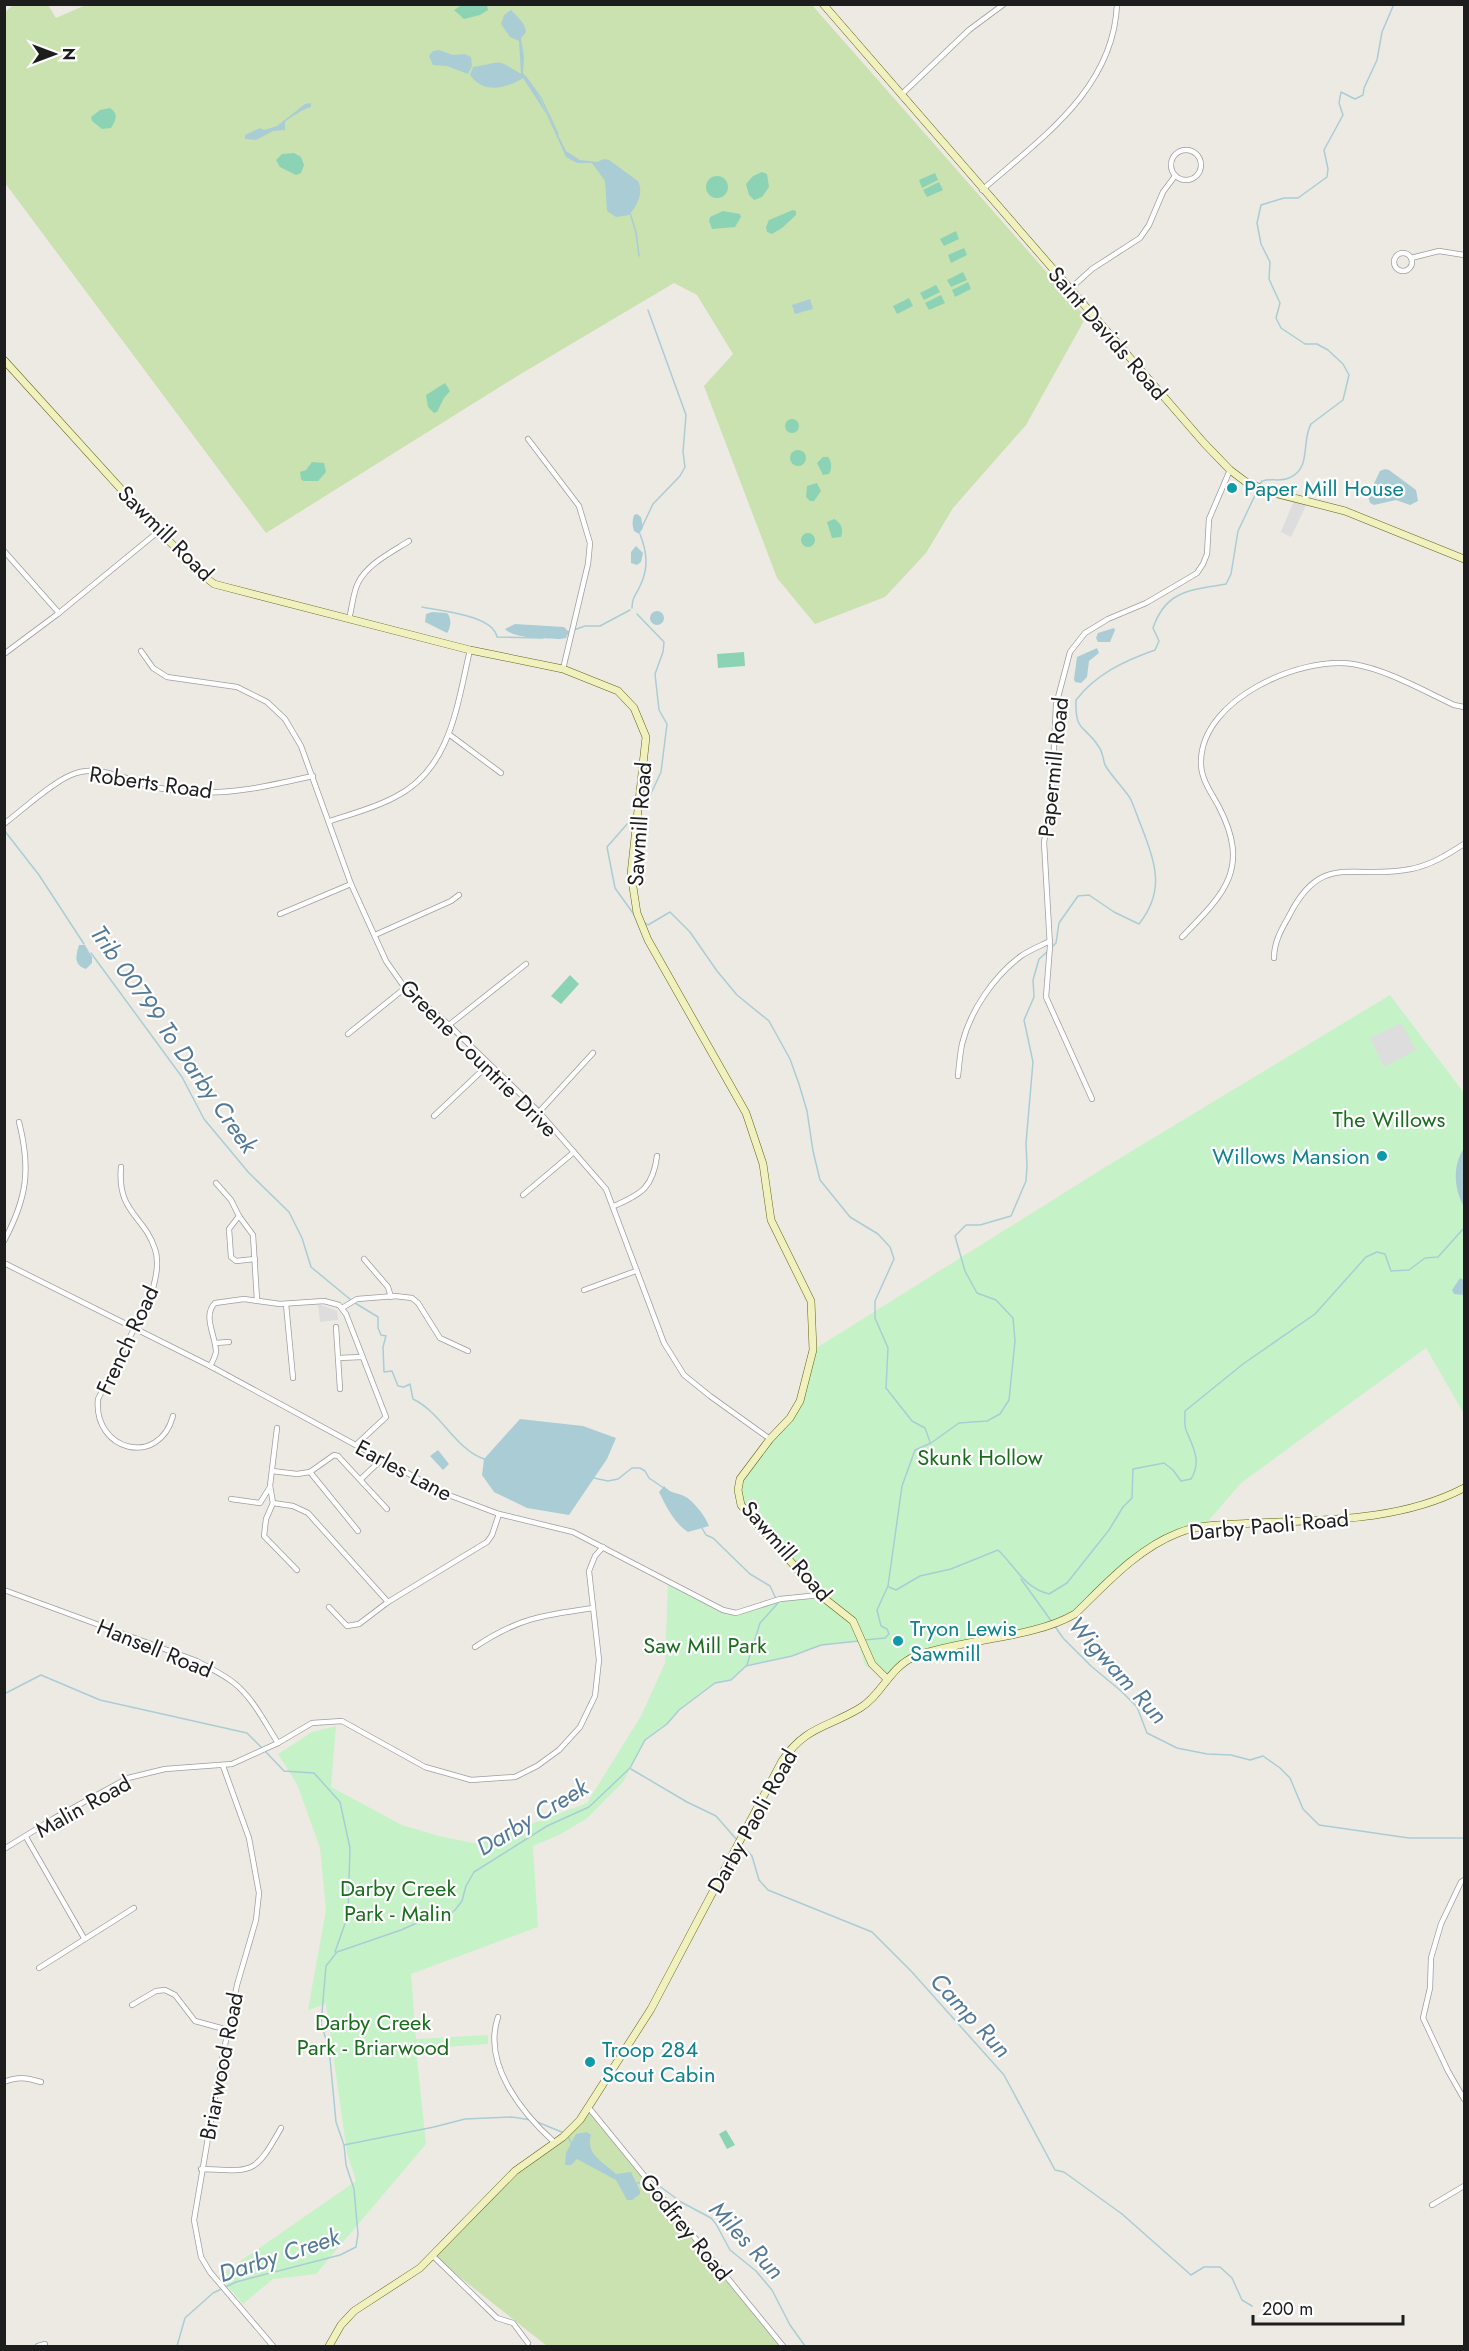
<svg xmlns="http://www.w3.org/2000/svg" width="1469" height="2351" viewBox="0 0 1469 2351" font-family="Jost,sans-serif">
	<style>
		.grass { fill: #cae1b0 }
		.park { fill: #c6f2c8 }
		.pitch { fill: #8cd3b5 }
		.parking { fill: #ddd }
		.water { fill: #aacdd5 }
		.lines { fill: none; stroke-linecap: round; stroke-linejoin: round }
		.stream { stroke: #aacdd5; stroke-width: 1.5 }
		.street-casing { stroke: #9e9e9e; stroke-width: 6 }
		.secondary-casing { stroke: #606612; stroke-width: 8 }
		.street { stroke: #fff; stroke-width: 4.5 }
		.secondary { stroke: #f0f1be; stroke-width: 7 }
		.culture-dot { fill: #0f9aa8; stroke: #fff; stroke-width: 2 }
		.labels { text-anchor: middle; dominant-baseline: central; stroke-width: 4.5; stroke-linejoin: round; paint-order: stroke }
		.street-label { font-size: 22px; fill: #1d1d1d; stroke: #fff }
		.culture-label { font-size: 22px; fill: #0d838f; stroke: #fff; text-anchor: start }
		.park-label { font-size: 22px; fill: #196d1d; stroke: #fff }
		.water-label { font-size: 24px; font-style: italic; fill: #537999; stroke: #fff }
	</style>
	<rect width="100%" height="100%" fill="#edeae4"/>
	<g class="grass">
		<path d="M88,4L812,5L1086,317L1026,425L953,508L926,553L885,597L815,624L777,578L704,386L733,354L697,295L674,283L519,375L266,533L5,183L4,13L13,5H48L56,18Z"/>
		<path d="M589,2108L783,2346H547L433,2256L502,2184L554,2142Z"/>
	</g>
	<path class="park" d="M1390,995L1464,1093V1414L1426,1348L1241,1483L1204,1526L1184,1530L1124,1566L1066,1619L915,1656L887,1679L865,1665L858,1641L821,1645L792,1656L746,1666L731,1680L714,1683L679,1710L667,1724L645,1740L623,1782L586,1819L559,1835L533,1846L538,1927L411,1974L416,2039L488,2035V2044L416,2049L426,2144L316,2274L273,2279L243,2304L219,2276L356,2181L347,2153L326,2004L308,2010L326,1910L320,1848L297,1784L278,1754L312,1732L336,1726L331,1787L402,1825L439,1836L478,1844L587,1803L641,1716L665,1663L668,1581L730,1613L754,1606L819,1595L741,1505L740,1479L800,1401L813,1350L1107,1166Z"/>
	<g class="pitch">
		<path d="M462,5H487L488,10L480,15L464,19L454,10Z"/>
		<path d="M110,108C119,114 116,120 111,128L102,129L92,121L91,117L100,110Z"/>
		<path d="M294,153L301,157L304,165L301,173L296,175L280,167L276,160L282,154Z"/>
		<path d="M762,172L767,174L769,187L762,197L754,200L749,195L746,184L753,176Z"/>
		<path d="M935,173L938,180L922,188L919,180Z"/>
		<circle cx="717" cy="187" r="11"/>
		<path d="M939,182L943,190L927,197L923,190Z"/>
		<path d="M793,210L796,211V215L782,228L772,234L767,232L766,227L769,220Z"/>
		<path d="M723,211L740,214L741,217L735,227L712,229L709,221L710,217Z"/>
		<path d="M956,231L959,239L944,246L940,239Z"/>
		<path d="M964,248L967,255L951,263L948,255Z"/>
		<path d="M963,272L967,280L951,287L947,280Z"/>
		<path d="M968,282L971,289L955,297L952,290Z"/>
		<path d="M936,285L940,292L924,300L920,293Z"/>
		<path d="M941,295L945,303L929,310L925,303Z"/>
		<path d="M909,298L913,306L897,314L893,306Z"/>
		<path d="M445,383L450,391L444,398L437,412L434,413L428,407L426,395Z"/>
		<circle cx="792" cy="426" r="7"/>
		<circle cx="798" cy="458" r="8"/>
		<path d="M823,457H828C832,462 832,469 829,474L823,475L817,463Z"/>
		<path d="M312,462L324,463L326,472L318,481H303L301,479L300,472L306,470Z"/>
		<path d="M817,483L821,491L814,501H810L806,497L807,486Z"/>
		<path d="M834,519C841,523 844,529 841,537L832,538L827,522Z"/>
		<circle cx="808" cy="540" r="7"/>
		<path d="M744,652L745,666L718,668L717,654Z"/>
		<path d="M570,975L579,984L561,1004L551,996Z"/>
		<path d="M726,2130L735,2145L727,2149L719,2134Z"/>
	</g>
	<g class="parking">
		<path d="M1295,498L1308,501L1291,537L1281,532Z"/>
		<path d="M1401,1023L1416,1050L1384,1067L1370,1038Z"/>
		<path d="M318,1304L337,1311L338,1320L320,1322Z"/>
	</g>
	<g class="water">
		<path d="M511,10C517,17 525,22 526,32L521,38L524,57L523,73L536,91L566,151L580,160L597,162L604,159L609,160L638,181C644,193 637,206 629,215L616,217L607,211L605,181L592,163H577L566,157L547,115L523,78C506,89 483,94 470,75L473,67C504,63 493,57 521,74L519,41L510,37L501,24L504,15Z"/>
		<path d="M439,50L453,55L465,54L471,57L472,66L468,74L447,66L433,65L429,56L433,51Z"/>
		<path d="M311,103V107C303,109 291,117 285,122V130L273,131L256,140L245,139V135L260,128L264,130L277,126L305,104Z"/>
		<path d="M810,299L813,309L795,314L792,305Z"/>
		<path d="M1385,469L1389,470L1416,490L1418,501L1410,505L1396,500L1374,505L1370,503L1368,496L1380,471Z"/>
		<path d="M637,514L641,517L643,528L639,534L634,531C632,525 632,521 634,515Z"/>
		<path d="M636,546L643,553L641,562L637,565L631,563V552Z"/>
		<circle cx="657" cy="618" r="7"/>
		<path d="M432,612L447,613C452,619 451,627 447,633L425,622L426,614Z"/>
		<path d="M515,624L564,627L569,632L566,638L560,639C547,638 514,639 505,629Z"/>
		<path d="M1114,628L1115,630L1110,642H1098L1096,638L1098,633Z"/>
		<path d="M1097,648L1099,653L1089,661L1087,677L1081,683L1075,682L1074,679L1077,657Z"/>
		<path d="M79,945H85L92,957V963L86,969C73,965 76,955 79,945Z"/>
		<path d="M1464,1148V1207C1454,1189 1452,1166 1464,1148Z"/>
		<path d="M1460,1278L1464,1280V1295L1454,1294L1452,1290Z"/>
		<path d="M520,1419L583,1426L616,1438L607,1459L569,1515L527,1508L494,1492L482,1475L484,1459Z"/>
		<path d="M438,1450L449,1464L443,1470L430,1456Z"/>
		<path d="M664,1486C671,1494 676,1492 684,1496C693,1500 706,1517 709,1526L688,1532C674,1523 666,1506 659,1492Z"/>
		<path d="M587,2132L591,2135C585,2155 604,2162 616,2174L631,2172L640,2191V2194L632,2200H627L616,2180L577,2159L571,2165H565L566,2153L576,2134Z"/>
	</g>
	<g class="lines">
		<g class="stream">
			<path d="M525,76L541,98L558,134"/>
			<path d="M630,213L636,232L639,256"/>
			<path d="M1260,484L1262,481C1271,478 1280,482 1289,478C1312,469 1301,441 1311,424L1343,400L1349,375L1343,364L1328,350L1317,344H1305L1281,328L1276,318L1280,303L1269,279L1270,262L1261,244L1257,223L1261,205L1284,198H1298L1327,177L1328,169L1324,150L1343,115L1339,103L1341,92L1355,99L1363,95L1364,88L1377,60L1382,32L1394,4"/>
			<path d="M642,527L653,504L680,476L685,467L683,452L686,415L648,310"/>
			<path d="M422,607C440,611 493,615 497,637L543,638"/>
			<path d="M632,608C632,597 636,595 640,586C649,568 647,552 640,534"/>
			<path d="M637,614L664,642L663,652L655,674L659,710L667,724L661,772L647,802L642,807"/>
			<path d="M568,632L585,626H600L630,610"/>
			<path d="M635,815L607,847L615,888L635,916"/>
			<path d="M4,830L39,875L84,944"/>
			<path d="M644,922L648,925L670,912L690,932L717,971L737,995L769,1021L790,1059L799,1084L807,1111L813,1151L820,1180L850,1217L878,1234L890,1247L894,1259L875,1301V1318L888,1348L886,1388L912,1421L925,1428L930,1442"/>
			<path d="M1053,946L1056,943L1059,923L1078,896L1089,895L1114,912L1139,924C1165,891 1156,865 1142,828C1138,819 1135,808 1130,798C1123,787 1112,777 1105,765C1103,759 1103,753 1099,747C1085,724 1075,734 1076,700C1096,674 1124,661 1155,650L1159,641L1153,628C1166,590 1191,590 1226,584L1231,574L1238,531L1258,489"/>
			<path d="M91,953L182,1077L204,1119L249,1173L289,1212L302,1238L311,1267L351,1300"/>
			<path d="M355,1303L378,1317V1328L381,1335L386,1336L383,1347L384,1372L392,1371L398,1386L404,1387L410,1384L413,1399C442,1413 454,1448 484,1459"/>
			<path d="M594,1478L608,1481L618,1479L632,1468H640L645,1471L649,1478L671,1493"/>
			<path d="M702,1528L706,1535L713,1538L750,1574L770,1586L778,1603L760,1623L747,1665"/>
			<path d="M1021,1579L1052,1622"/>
			<path d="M889,1587L896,1590L920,1576L951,1569L998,1550C1015,1566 1024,1588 1049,1594L1067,1583L1109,1530L1123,1507L1132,1498L1133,1469L1164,1463L1173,1470L1181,1481L1191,1479C1202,1461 1193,1447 1186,1430C1184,1424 1185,1417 1185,1411L1243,1364L1315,1314L1366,1257L1377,1252L1385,1254L1391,1271L1409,1270L1425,1258L1438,1257L1464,1228"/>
			<path d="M1054,1625L1063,1638L1091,1666L1121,1691L1137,1707L1147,1733L1177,1748L1207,1754L1231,1755L1250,1760L1263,1756L1280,1768L1290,1778L1303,1809L1319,1825L1409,1838H1464"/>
			<path d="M864,1640L885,1638L889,1634L887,1629L881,1626L877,1610L888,1586L902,1486L915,1450L931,1443L959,1423L987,1421L1000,1414L1009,1400L1015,1341L1013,1318L996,1300L977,1293L965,1271L955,1236L966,1225H980L1011,1216L1026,1181L1027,1166L1026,1143L1033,1062L1024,1020L1034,997L1033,980L1039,959L1047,952"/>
			<path d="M4,1694L41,1675L100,1700L247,1733L262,1748"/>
			<path d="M265,1751L284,1771L314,1773L340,1802L350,1848L348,1915L335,1952"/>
			<path d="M631,1769L687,1802L716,1816L737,1840"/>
			<path d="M740,1844L752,1856L759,1880L768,1890L872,1932L911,1971L1004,2075L1055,2170L1064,2172L1122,2214L1191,2275L1204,2267H1220L1232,2278L1242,2300L1252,2306"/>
			<path d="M535,2121L564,2133"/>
			<path d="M568,2136L572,2145"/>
			<path d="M344,2145L434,2127L465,2119L512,2117L531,2120"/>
			<path d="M637,2183L647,2182"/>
			<path d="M652,2183L658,2185L681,2202L711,2218L716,2224L730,2250L756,2271L772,2290L790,2325L805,2346"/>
			<path d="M177,2346L185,2318L213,2293L236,2282L340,2255L356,2247L358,2234L354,2189L346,2165L344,2145L336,2122L329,2048L321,2024L326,1966L337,1952L401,1930L430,1917L441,1922L455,1910L462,1901L466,1886L474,1872L547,1826L589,1807L630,1768L645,1740L667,1724L679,1710L715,1683L731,1680L746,1666L792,1656L821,1645L859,1641"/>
		</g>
		<defs>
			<g id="street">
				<path d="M902,94L969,30L1004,4"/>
				<circle cx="1186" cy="165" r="15"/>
				<path d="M982,190C1040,139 1114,89 1117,4"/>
				<circle cx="1403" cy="262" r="9"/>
				<path d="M1411,258L1439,251L1464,255"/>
				<path d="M1070,289L1092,269L1140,238L1149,225L1163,192L1175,176"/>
				<path d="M528,439L579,506L590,543L588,564L563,669"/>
				<path d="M4,551L59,613"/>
				<path d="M349,619C352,608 353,593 358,583C367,564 392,552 409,541"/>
				<path d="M141,651L153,668L167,677L237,687L267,702L285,719L301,746L351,884L386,961L405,988L449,1025L539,1112L606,1189L664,1343L684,1375L710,1396L770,1439"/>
				<path d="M4,654L59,613L159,531"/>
				<path d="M450,735L501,773"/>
				<path d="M330,821C351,814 375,808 395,797C451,769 457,705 470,650"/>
				<path d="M4,824C21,811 53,782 71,775C99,763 127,780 155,787C166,790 179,791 191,792C232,795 273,785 313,776"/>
				<path d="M280,914L351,884"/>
				<path d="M375,935L451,901L459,895"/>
				<path d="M1182,937C1224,894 1251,869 1219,807C1211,792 1200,778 1201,761C1202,699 1300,656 1353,664C1388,670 1422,690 1454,705L1464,707"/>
				<path d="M1274,958C1274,942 1281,930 1289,916C1322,850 1354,881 1411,869C1431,865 1447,855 1464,844"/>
				<path d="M449,1025L526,964"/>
				<path d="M348,1034L405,988"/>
				<path d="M958,1076C959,1065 960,1054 962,1044C970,1011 994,976 1021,956C1030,950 1040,946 1050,941"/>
				<path d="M1092,1099L1046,997L1050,946L1044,842L1051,808L1056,705L1070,652L1085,633L1108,619L1146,603L1182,582L1197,573L1203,564L1207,554L1209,519L1230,470"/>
				<path d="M539,1112L593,1053"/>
				<path d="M434,1116L488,1065"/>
				<path d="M121,1167C117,1213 144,1215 155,1249C160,1264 155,1281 151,1296L98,1399C93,1451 159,1468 173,1416"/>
				<path d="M216,1183L231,1200L239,1216L253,1235L257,1300"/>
				<path d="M523,1195L574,1152"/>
				<path d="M614,1206C642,1194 653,1187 657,1156"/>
				<path d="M239,1216L229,1229L231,1257L236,1261L255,1259"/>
				<path d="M4,1241C27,1198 31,1169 19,1122"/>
				<path d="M364,1259L388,1287L391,1297"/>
				<path d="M4,1263L210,1366L446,1494L499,1514L573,1532L723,1610L736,1613L780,1599L820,1595"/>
				<path d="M584,1290L636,1271"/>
				<path d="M286,1304L293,1378"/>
				<path d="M342,1308L357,1299L395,1296L412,1298L418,1303L440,1338L468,1351"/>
				<path d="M336,1327L340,1389"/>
				<path d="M215,1343L229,1342"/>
				<path d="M338,1358L362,1357"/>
				<path d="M210,1366C213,1361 215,1357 216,1352C216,1336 202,1316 215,1303L244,1299L280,1304L324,1301L339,1305L346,1314L386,1417L357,1444"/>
				<path d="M277,1428L270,1486L273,1503L266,1519L264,1536L297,1570"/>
				<path d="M272,1471L297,1474L310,1472L334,1455L338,1456L387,1509"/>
				<path d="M310,1472L358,1531"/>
				<path d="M361,1479L382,1459"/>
				<path d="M231,1499L260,1503L270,1487"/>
				<path d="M273,1503L293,1506L308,1513L388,1602"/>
				<path d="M4,1590L197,1661C209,1668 223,1674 234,1683C253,1698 265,1723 278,1743"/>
				<path d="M329,1607L347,1626L359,1624L388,1602L487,1542L492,1535L499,1514"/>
				<path d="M475,1647C518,1618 543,1615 593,1608"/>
				<path d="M223,1766L249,1838L259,1893L256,1920L237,1985L217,2085L194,2220L201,2257L210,2272L273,2346"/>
				<path d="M26,1837L84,1938"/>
				<path d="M4,1849L53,1819L128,1778L165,1769L232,1764L278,1743L312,1723L342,1721L425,1767L471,1780L515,1777L537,1766L559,1750L580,1727L595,1696L599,1660L589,1571L595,1556L603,1547"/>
				<path d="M1464,1880L1461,1882L1441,1924L1431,1958L1430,1988L1423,2018L1448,2071L1464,2099"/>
				<path d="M39,1968L134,1908"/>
				<path d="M132,2005L156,1991L165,1990L175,1995L195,2021L228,2030"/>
				<path d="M498,2017C482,2064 522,2113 554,2142"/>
				<path d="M4,2082C18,2076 27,2078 41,2082"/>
				<path d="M589,2108L783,2346"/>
				<path d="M201,2169C253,2171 254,2176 281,2128"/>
				<path d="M1432,2205L1464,2186"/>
				<path d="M433,2256L497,2318L513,2323L528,2343"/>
				<path d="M38,2346L45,2344"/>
			</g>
			<g id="secondary">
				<path d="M823,4L1204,443L1230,470L1246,482L1270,492L1345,511L1464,559"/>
				<path d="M4,360L159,531L204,576L214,584L470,650L563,669L618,691L634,708L646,737L631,874L637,913L648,940L746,1113L763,1164L771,1220L811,1301L813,1350L800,1401L790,1418L770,1439L740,1479L738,1490L741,1505L820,1595L853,1621L872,1664L887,1679"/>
				<path d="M329,2346L341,2325L354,2311L420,2268L515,2171L563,2137L580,2120L651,2009L782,1761C806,1726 827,1728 860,1708C882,1695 890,1666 916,1656C965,1638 1032,1639 1075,1614C1106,1584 1137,1549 1178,1533C1202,1523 1230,1525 1255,1523C1325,1520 1401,1521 1464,1488"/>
			</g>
		</defs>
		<use href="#street" class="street-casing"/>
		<use href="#secondary" class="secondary-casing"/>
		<use href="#street" class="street"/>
		<use href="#secondary" class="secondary"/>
	</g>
	<g class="culture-dot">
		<circle cx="1232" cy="488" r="6"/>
		<circle cx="1382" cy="1156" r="6"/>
		<circle cx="898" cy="1641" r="6"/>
		<circle cx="590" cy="2062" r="6"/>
	</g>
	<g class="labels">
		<g class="street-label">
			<text transform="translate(1108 333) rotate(49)">Saint Davids Road</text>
			<text transform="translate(166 533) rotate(45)">Sawmill Road</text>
			<text transform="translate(1053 767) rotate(-84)">Papermill Road</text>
			<text transform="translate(151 782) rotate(8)">Roberts Road</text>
			<text transform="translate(639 824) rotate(-86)">Sawmill Road</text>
			<text transform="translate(479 1058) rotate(45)">Greene Countrie Drive</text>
			<text transform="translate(127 1340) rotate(-65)">French Road</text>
			<text transform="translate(404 1470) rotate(28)">Earles Lane</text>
			<text transform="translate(1269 1525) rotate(-5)">Darby Paoli Road</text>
			<text transform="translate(787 1551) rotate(49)">Sawmill Road</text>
			<text transform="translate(155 1648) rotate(22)">Hansell Road</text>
			<text transform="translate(83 1806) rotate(-29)">Malin Road</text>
			<text transform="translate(752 1821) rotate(-61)">Darby Paoli Road</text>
			<text transform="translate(221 2066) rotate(-79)">Briarwood Road</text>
			<text transform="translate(686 2227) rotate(51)">Godfrey Road</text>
		</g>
		<g class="culture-label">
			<text x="1244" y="488">Paper Mill House</text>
			<text x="1370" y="1156" text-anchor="end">Willows Mansion</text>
			<text x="910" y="1628">Tryon Lewis<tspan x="910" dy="25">Sawmill</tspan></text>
			<text x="602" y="2049">Troop 284<tspan x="602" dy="25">Scout Cabin</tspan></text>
		</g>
		<g class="park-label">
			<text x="1389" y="1119">The Willows</text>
			<text x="980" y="1457">Skunk Hollow</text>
			<text x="705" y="1645">Saw Mill Park</text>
			<text x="398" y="1888">Darby Creek<tspan x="398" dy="25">Park - Malin</tspan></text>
			<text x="373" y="2022">Darby Creek<tspan x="373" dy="25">Park - Briarwood</tspan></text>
		</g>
		<g class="water-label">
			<text transform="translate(174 1039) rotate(55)">Trib 00799 To Darby Creek</text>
			<text transform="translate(1118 1670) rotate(48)">Wigwam Run</text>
			<text transform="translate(532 1817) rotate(-31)">Darby Creek</text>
			<text transform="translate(971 2015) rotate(47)">Camp Run</text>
			<text transform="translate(747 2240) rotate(47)">Miles Run</text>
			<text transform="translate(279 2255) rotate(-18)">Darby Creek</text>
		</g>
	</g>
	<rect width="1469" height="2351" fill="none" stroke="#1d1d1d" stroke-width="12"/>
	<g transform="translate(54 54) rotate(90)" stroke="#ffffff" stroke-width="4.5" paint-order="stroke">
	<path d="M0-4.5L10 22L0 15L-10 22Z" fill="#1d1d1d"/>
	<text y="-9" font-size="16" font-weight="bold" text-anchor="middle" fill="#1d1d1d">N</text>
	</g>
	<path d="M1253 2315v9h150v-9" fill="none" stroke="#1d1d1d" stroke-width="3"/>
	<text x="1262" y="2315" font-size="18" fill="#1d1d1d" stroke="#ffffff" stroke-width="4.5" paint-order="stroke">200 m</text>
</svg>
